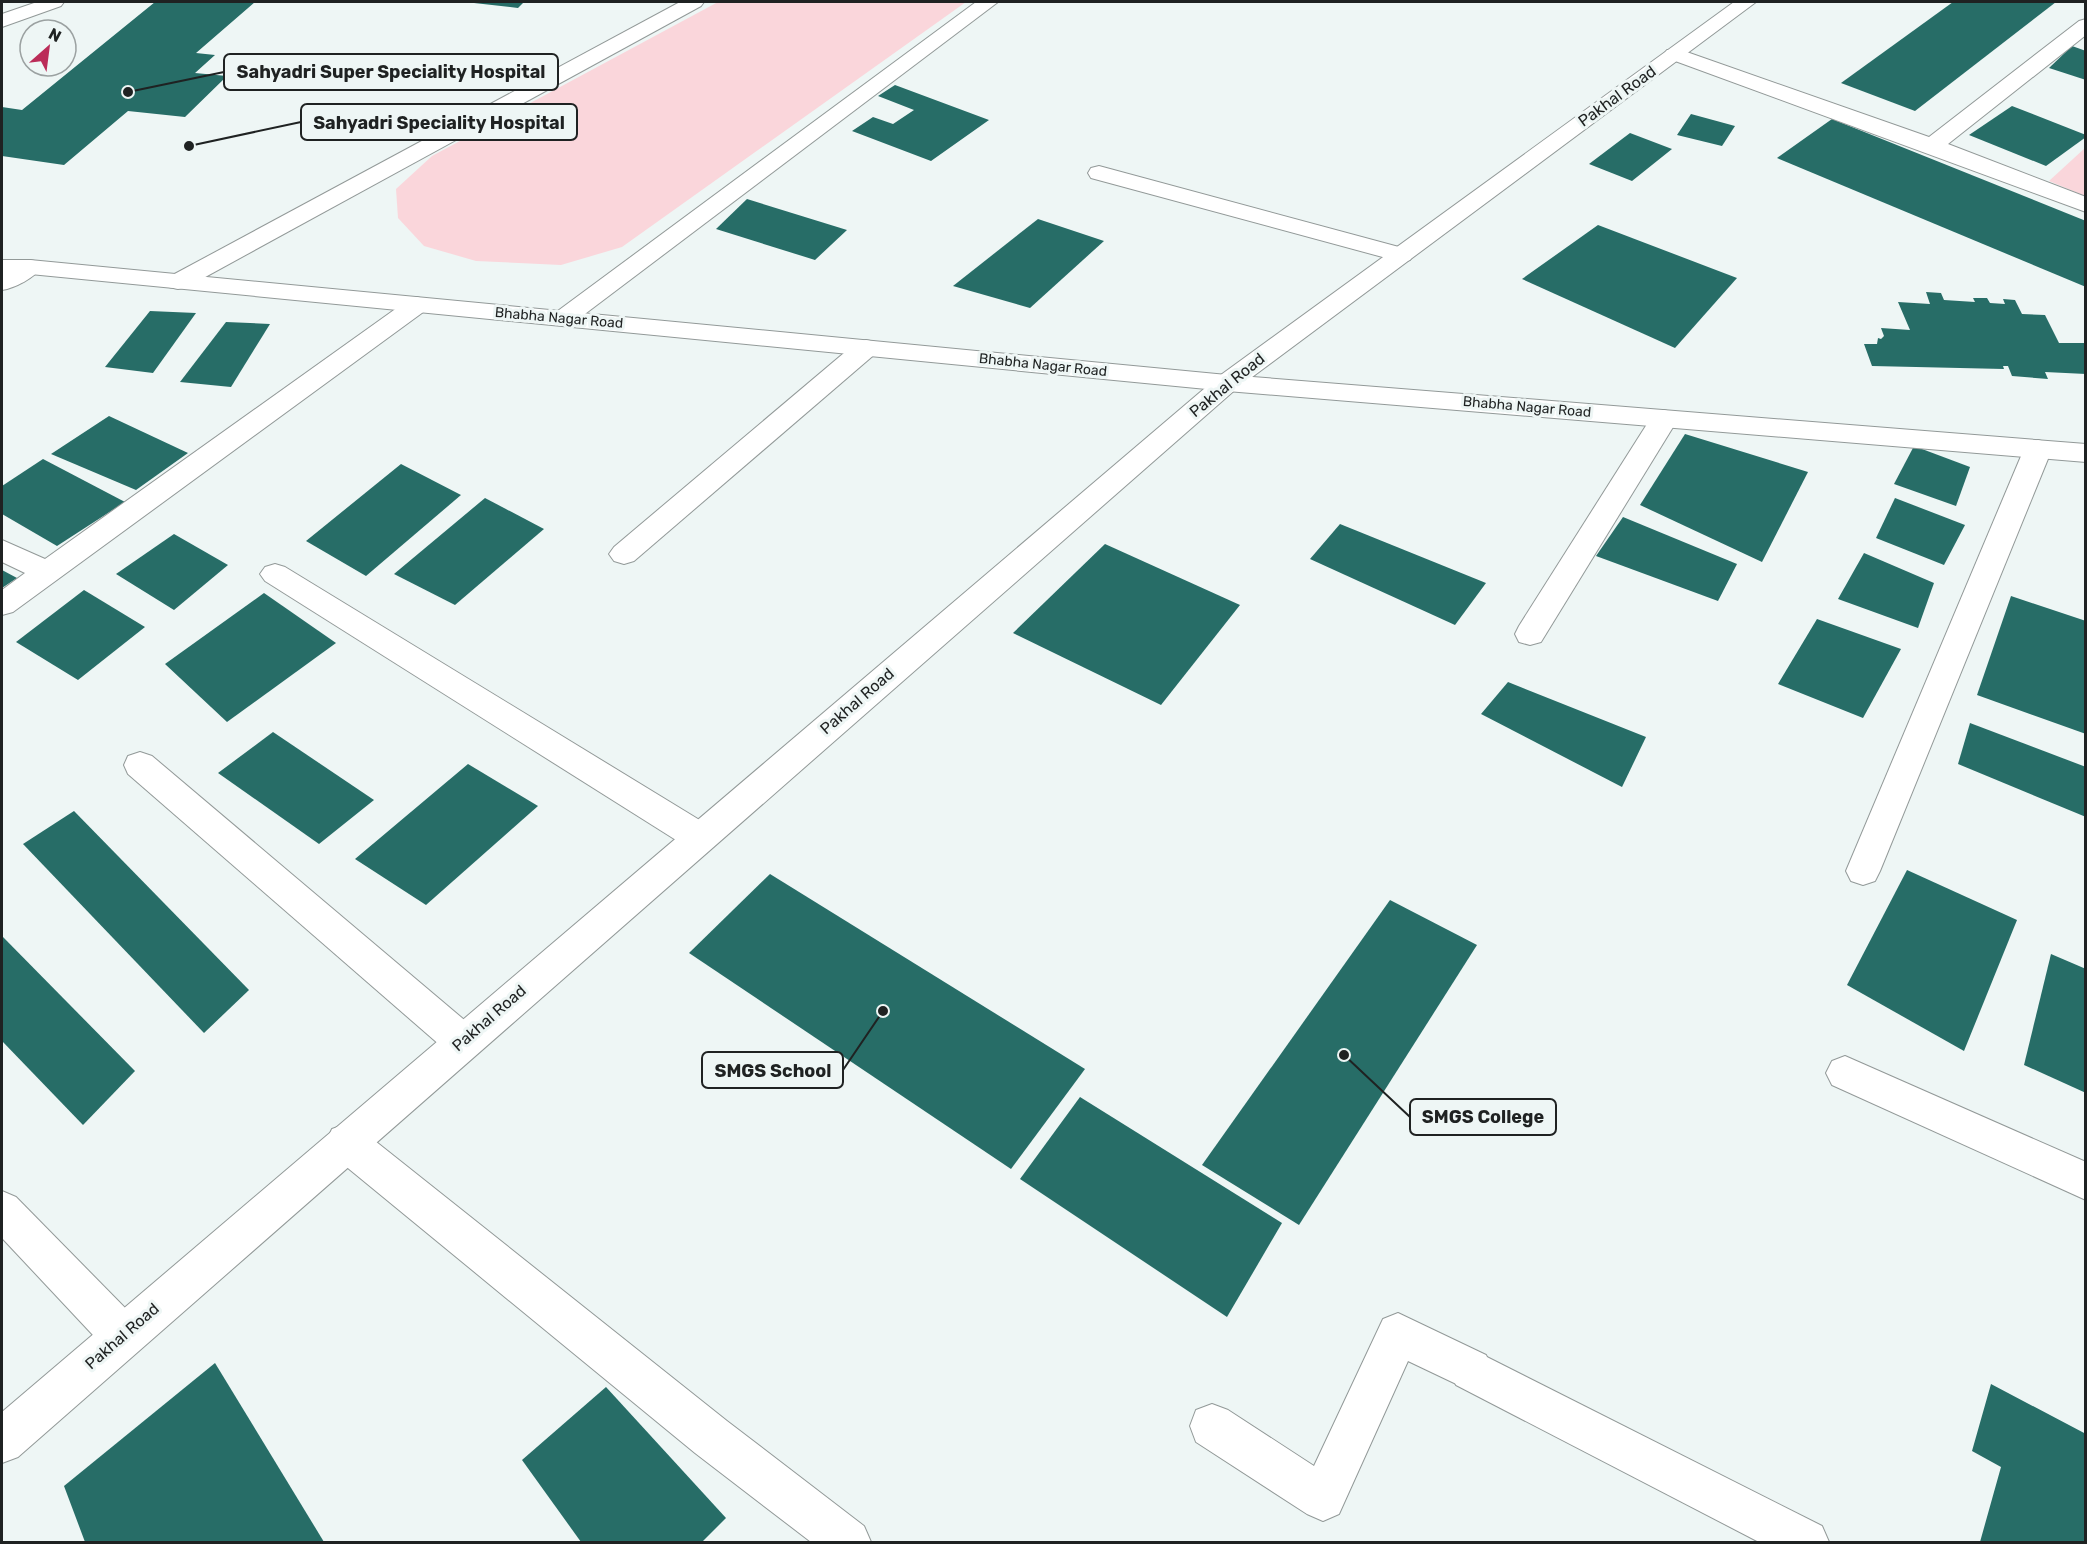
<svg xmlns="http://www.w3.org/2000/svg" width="2087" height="1544" viewBox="0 0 2087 1544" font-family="Rubik,sans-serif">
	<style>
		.green { fill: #fad6db }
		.building { fill: #276d67 }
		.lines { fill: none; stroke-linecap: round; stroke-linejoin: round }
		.service-casing { stroke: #929998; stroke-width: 2 }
		.minor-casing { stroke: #929998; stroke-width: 2 }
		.tertiary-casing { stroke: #929998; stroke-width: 2 }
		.secondary-casing { stroke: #929998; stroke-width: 2 }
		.service { fill: #fff; fill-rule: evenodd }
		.minor { fill: #fff; fill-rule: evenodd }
		.tertiary { fill: #fff; fill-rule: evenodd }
		.secondary { fill: #fff; fill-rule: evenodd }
		.labels { text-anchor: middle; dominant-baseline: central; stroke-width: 6; stroke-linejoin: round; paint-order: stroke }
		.far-street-label { font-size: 14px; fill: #1f2222; stroke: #eef6f5 }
		.street-label { font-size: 16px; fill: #1f2222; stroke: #eef6f5 }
		.leader { fill: none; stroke: #1f2222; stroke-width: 2 }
		.callout-dot { fill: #1f2222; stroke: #eef6f5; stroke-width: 2 }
		.callout { fill: #eef6f5; stroke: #1f2222; stroke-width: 2 }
		.callout-label { font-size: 18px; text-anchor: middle; font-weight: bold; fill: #1f2222 }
	</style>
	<rect width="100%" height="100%" fill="#eef6f5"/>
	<g class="green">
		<path d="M718,2H966L622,247L561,265L476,261L424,246L398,218L396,189L432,156Z"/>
		<path d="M2085,148V196L2049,181Z"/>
	</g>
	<g class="building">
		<path d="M155,2H255L196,53L215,55L195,73L227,76L185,117L128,111L64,165L2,156V107L22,110Z"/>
		<path d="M465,2H524L518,8Z"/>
		<path d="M1953,2H2056L1915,111L1841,83Z"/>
		<path d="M2072,46L2086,51V80L2049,68Z"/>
		<path d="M895,85L989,120L931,161L852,131L873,117L893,124L914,110L878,96Z"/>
		<path d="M2012,106L2086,135V137L2046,166L1969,135Z"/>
		<path d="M1691,114L1735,126L1722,146L1677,135Z"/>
		<path d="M1832,119L2086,221V287L1777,158Z"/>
		<path d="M1630,133L1672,149L1632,181L1589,164Z"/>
		<path d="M747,199L847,230L815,260L716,229Z"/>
		<path d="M1038,219L1104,241L1030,308L953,286Z"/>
		<path d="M1598,225L1737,278L1675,348L1522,279Z"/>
		<path d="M1926,292L1941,293L1944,300L1975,302L1973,298H1987L1990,303L2005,304L2003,299L2015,300L2022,314L2045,315L2059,343H2086V374L2045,372L2048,379L2012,376L2008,366H2003L2004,369L1872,366L1864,344H1877L1878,338L1881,339L1884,336L1881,328L1910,330L1898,302L1930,304Z"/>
		<path d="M150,311L196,313L153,373L105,367Z"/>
		<path d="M226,322L270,324L231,387L180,382Z"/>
		<path d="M109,416L188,453L136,490L51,454Z"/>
		<path d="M1685,434L1808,472L1762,562L1640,505Z"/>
		<path d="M1914,446L1970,467L1956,506L1894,484Z"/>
		<path d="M43,459L125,502L57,546L2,514V486Z"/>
		<path d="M401,464L461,495L366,576L306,541Z"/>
		<path d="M485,498L544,529L455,605L394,574Z"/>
		<path d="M1895,498L1965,525L1944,565L1876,538Z"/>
		<path d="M1623,517L1737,564L1718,601L1596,556Z"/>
		<path d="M1340,524L1486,583L1455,625L1310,559Z"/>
		<path d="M174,534L228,565L174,610L116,574Z"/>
		<path d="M1105,544L1240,605L1161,705L1013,633Z"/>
		<path d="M1864,553L1934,583L1918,628L1838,599Z"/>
		<path d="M2,570L17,578L2,588Z"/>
		<path d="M84,590L145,627L78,680L16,642Z"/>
		<path d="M264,593L336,643L227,722L165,664Z"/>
		<path d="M2011,596L2086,621V734L1977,695Z"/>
		<path d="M1817,619L1901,649L1863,718L1778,684Z"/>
		<path d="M1508,682L1646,737L1622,787L1481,714Z"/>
		<path d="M1970,723L2086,767V817L1958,764Z"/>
		<path d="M273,732L374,800L319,844L218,773Z"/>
		<path d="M468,764L538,806L426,905L355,859Z"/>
		<path d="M74,811L249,990L204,1033L23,844Z"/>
		<path d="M1907,870L2017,920L1964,1051L1847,985Z"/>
		<path d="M770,874L1085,1069L1011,1169L689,953Z"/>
		<path d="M1390,900L1477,945L1299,1225L1202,1165Z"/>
		<path d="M2,936L135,1071L83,1125L2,1041Z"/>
		<path d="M2051,954L2086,969V1093L2024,1065Z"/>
		<path d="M1080,1097L1282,1223L1227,1317L1020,1179Z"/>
		<path d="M215,1363L324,1542H85L64,1486Z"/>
		<path d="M1991,1384L2086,1434V1542H1980L2001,1467L1972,1451Z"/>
		<path d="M606,1387L726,1518L702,1542H581L522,1460Z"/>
	</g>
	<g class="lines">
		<defs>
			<path id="service" d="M1398,1313L1486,1355L1493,1370L1486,1385L1471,1391L1408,1361L1339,1514L1323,1521L1307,1514L1196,1442L1190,1426L1196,1410L1212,1404L1228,1410L1314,1466L1383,1319Z"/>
			<g id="minor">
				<path d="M680,2H704L701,6L187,287L178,289L169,287L166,282L169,277Z"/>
				<path d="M976,2H998L573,323L564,326L555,323L551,318L555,313Z"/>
				<path d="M2086,19V35L1948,144L2086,197V212L1667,58L1664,54L1667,50H1681L1929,137L2079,21Z"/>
				<path d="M1099,166L1410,250L1413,255L1410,260L1401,262L1091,178L1088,173L1091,168Z"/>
				<path d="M30,260L39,262L42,267C34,278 15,288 2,290V273Z"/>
				<path d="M417,297L426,300L430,305L426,310L13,612L2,615V590L25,573L2,562V540L45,559L408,300Z"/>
				<path d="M866,340L875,342L879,348L875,354L634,561L624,564L614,561L609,554L614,547L857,342Z"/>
				<path d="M1664,410L1674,413L1678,419L1541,642L1530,645L1519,642L1515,634L1519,626L1654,413Z"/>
				<path d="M2038,440L2048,443L2052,449L1880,871L1875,881L1863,885L1851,881L1846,871L2024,449L2028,443Z"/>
				<path d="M275,564L285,567L711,827L716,837L711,847L699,850L687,847L265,581L260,574L265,567Z"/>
				<path d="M140,752L152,756L475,1029L481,1041L475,1053L462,1057L449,1053L128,774L124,765L128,756Z"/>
				<path d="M1845,1056L2086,1162V1200L1832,1085L1826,1073L1832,1061Z"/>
				<path d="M346,1124L360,1129L727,1421L864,1526L871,1542H811L695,1453L332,1155L326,1142L332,1129Z"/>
				<path d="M2,1191L16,1197L137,1320L143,1335L137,1350L122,1356L107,1350L2,1238Z"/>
				<path d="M1471,1349L1822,1526L1829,1542H1759L1456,1385L1449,1370L1456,1355Z"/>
			</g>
			<path id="tertiary" d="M1734,2H1756L1236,389L18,1457L2,1463V1412L1218,377Z"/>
			<g id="secondary">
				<path d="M37,2H64L61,6L2,27V14Z"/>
				<path d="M2,260H30L1227,375L2086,444V462L1227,391L30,274H2Z"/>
			</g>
		</defs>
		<use href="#service" class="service-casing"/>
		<use href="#minor" class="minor-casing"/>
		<use href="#tertiary" class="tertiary-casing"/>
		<use href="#secondary" class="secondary-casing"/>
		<use href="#service" class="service"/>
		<use href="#minor" class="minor"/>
		<use href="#tertiary" class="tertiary"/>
		<use href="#secondary" class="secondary"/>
	</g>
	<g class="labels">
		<g class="far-street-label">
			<text transform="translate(559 318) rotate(5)">Bhabha Nagar Road</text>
			<text transform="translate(1043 365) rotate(6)">Bhabha Nagar Road</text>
			<text transform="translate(1527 407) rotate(5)">Bhabha Nagar Road</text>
		</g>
		<g class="street-label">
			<text transform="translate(1617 96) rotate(-36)">Pakhal Road</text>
			<text transform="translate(1227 385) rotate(-39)">Pakhal Road</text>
			<text transform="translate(857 701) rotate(-41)">Pakhal Road</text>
			<text transform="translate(489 1018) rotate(-41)">Pakhal Road</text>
			<text transform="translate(122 1336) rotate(-41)">Pakhal Road</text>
		</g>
	</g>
	<path class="leader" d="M128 92L224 72M189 146L301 122M883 1011L843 1070M1344 1055L1410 1117"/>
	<g class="callout-dot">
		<circle cx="128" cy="92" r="6"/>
		<circle cx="189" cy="146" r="6"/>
		<circle cx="883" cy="1011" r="6"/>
		<circle cx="1344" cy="1055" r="6"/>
	</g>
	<g class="callout">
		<rect x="224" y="54" width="334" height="36" rx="6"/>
		<rect x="301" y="104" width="276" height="36" rx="6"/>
		<rect x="702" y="1052" width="141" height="36" rx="6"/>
		<rect x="1410" y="1099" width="146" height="36" rx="6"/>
	</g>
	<g class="callout-label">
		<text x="391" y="78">Sahyadri Super Speciality Hospital</text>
		<text x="439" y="129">Sahyadri Speciality Hospital</text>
		<text x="773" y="1077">SMGS School</text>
		<text x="1483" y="1123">SMGS College</text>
	</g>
	<rect width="2087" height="1544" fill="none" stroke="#1f2222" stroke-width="6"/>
	<g transform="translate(48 48) rotate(28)"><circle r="28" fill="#eef6f5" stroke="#9ba1a1" stroke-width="1.5"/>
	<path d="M0-4.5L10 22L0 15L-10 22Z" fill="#bb2c58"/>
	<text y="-9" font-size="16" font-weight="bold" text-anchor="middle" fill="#1f2222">N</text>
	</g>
</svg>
